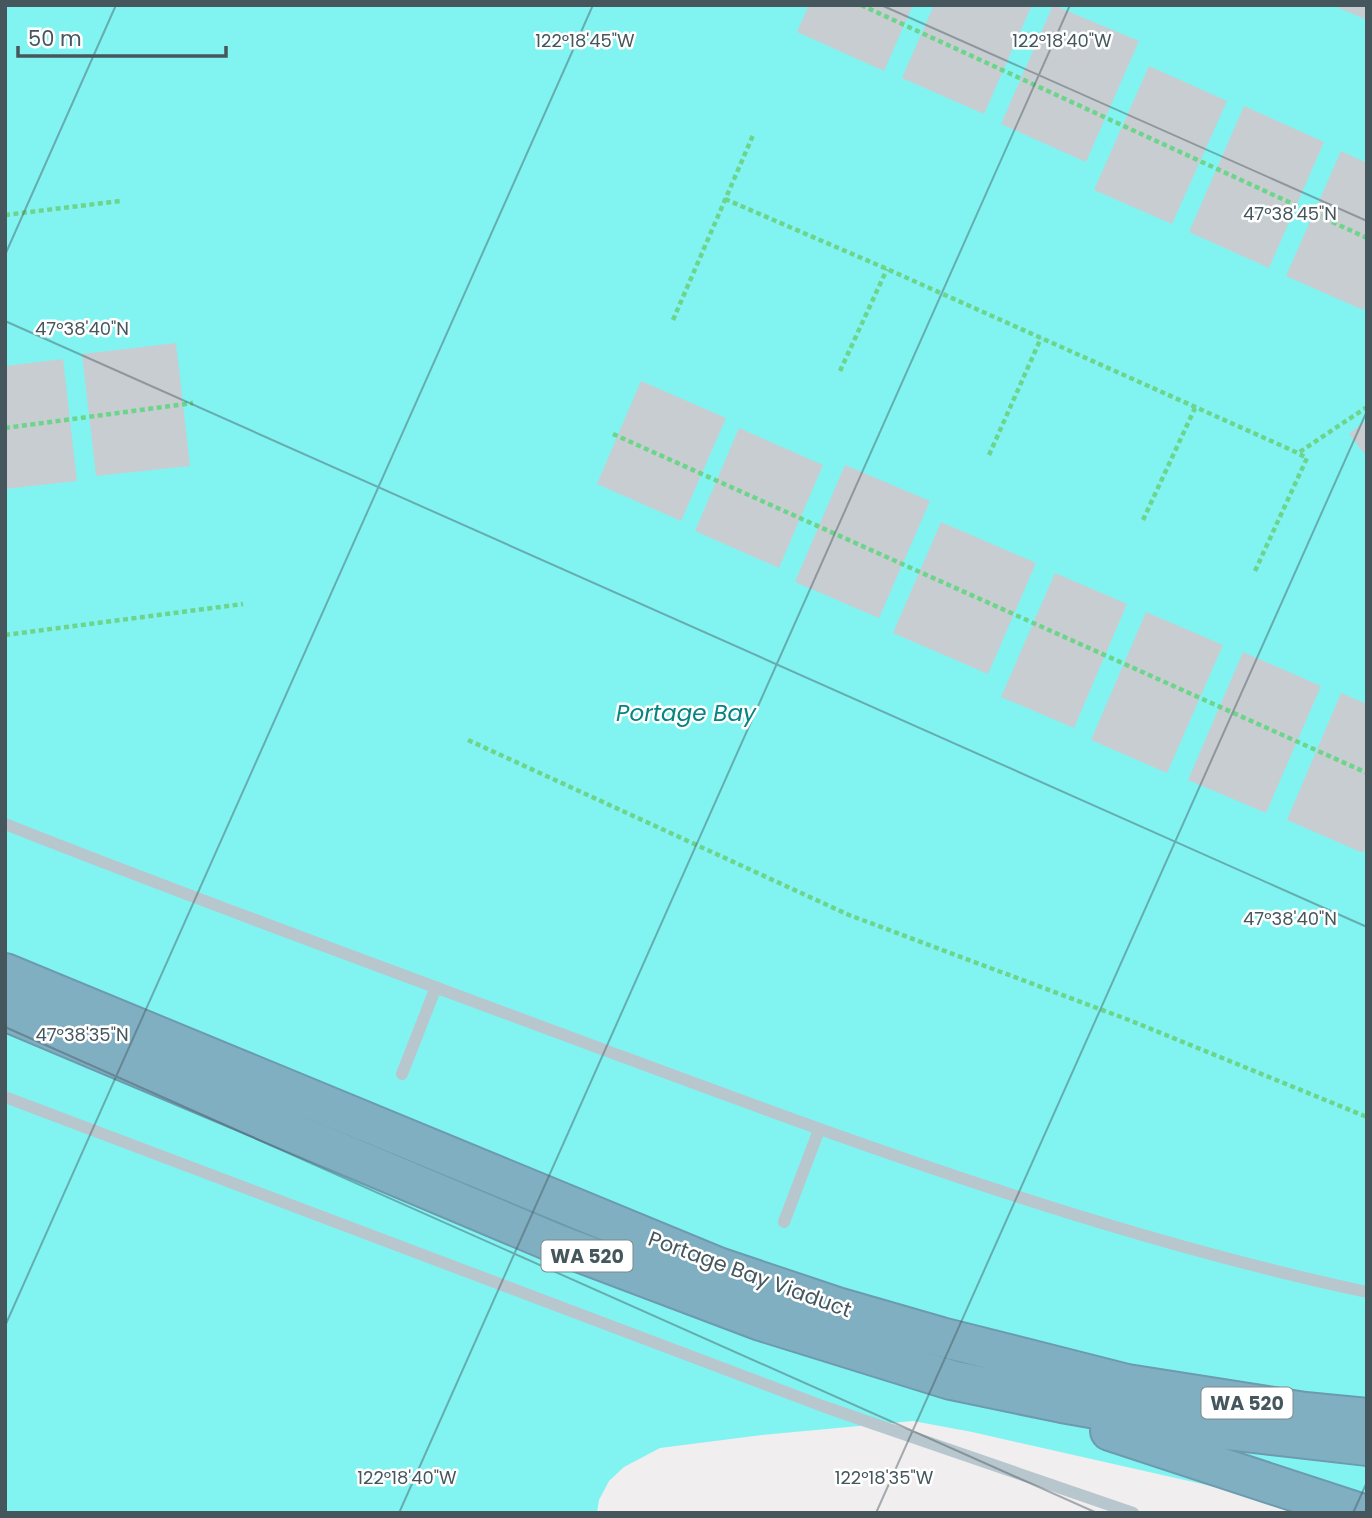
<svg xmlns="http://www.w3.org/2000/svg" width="1372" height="1518" viewBox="0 0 1372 1518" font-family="Poppins,sans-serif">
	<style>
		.water { fill: #81f4f2 }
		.building { fill: #c8cdd1 }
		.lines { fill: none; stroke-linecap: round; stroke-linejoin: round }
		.motorway-casing { stroke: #6c9aae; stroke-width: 42 }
		.path { stroke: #6dd48b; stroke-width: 4.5; stroke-dasharray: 5 3.5; stroke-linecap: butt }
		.service { stroke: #b8c7cd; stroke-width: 12 }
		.motorway { stroke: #81afc2; stroke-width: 38 }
		.ticks { fill: none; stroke: #45575d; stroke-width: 2; stroke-opacity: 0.45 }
		.labels { text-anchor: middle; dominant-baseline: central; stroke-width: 5; stroke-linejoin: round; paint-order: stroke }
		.shield { fill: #fff; stroke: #7d898e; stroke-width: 2 }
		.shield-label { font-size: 19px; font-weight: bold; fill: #45575d }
		.street-label { font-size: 21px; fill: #45575d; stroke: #fff }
		.water-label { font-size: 23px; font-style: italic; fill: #058482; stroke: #fff }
		.ticks-label { font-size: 18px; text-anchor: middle; fill: #45575d; stroke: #fff; stroke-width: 5; stroke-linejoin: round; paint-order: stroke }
	</style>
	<rect width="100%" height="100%" fill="#f1eeef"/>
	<path class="water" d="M5,5H1367V1513L1300,1506L972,1432L913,1421L762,1435L660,1448L624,1467L609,1481L599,1500L597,1513H5Z"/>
	<g class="building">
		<path d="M809,5H913L884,71L797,32Z"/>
		<path d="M934,5H1032L984,114L902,78Z"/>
		<path d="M1053,5L1139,41L1086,162L1001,124Z"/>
		<path d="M1332,5H1367V20Z"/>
		<path d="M1149,66L1227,101L1172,224L1094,190Z"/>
		<path d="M1244,106L1324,142L1269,268L1189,232Z"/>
		<path d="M1341,151L1367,163V302L1363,310L1286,276Z"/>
		<path d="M176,343L190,466L96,476L82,354Z"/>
		<path d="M63,359L77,481L5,489V366Z"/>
		<path d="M641,381L726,418L681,521L597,484Z"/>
		<path d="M1367,420V457L1349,434Z"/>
		<path d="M739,428L823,465L779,568L695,531Z"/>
		<path d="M845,465L930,501L879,618L795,582Z"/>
		<path d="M941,522L1036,563L988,674L893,633Z"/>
		<path d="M1055,573L1127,604L1074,728L1001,697Z"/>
		<path d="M1146,612L1223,645L1167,773L1091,740Z"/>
		<path d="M1243,652L1321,686L1266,813L1188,780Z"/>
		<path d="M1341,693L1367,704V845L1363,853L1287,820Z"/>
	</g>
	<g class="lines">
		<defs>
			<g id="motorway">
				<path d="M5,973L718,1267L837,1307L941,1337L1127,1384L1305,1412L1367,1418"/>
				<path d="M5,1011L557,1244L761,1321L951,1380L1062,1403L1193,1426L1367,1446"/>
				<path d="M1110,1431L1360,1513"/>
			</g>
		</defs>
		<use href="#motorway" class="motorway-casing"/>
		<g class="path">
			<path d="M861,5L1367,238"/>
			<path d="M725,199L887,269L1298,453L1367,407"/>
			<path d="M5,215L120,201"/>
			<path d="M673,320L754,133"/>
			<path d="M840,371L887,269"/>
			<path d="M5,428L193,403"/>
			<path d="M613,434L1367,773"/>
			<path d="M989,455L1041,338"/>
			<path d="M1143,520L1195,408"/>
			<path d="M1255,571L1307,458L1299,454"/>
			<path d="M5,635L243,604"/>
			<path d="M468,740L849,915L1129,1020L1367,1117"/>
		</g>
		<g class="service">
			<path d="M5,824C207,904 412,978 615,1054C861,1145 1109,1237 1367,1292"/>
			<path d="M402,1074L436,987"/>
			<path d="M5,1097L825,1407L1133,1513"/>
			<path d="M784,1222L819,1130"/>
		</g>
		<use href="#motorway" class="motorway"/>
	</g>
	<path class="ticks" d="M881,5L1367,221M5,255L116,5M5,321L1367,927M5,1027L1097,1513M5,1326L593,5M399,1513L1070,5M876,1513L1367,411M1353,1513L1367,1482"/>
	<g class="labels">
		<g class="shield">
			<rect x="541.5" y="1240.5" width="91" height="31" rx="5"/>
			<rect x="1201.5" y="1387.5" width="91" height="31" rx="5"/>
		</g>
		<g class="shield-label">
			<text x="587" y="1256">WA 520</text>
			<text x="1247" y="1403">WA 520</text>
		</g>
		<g class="street-label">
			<text transform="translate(750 1274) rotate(20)">Portage Bay Viaduct</text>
		</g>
		<g class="water-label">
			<text x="686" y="713">Portage Bay</text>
		</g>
	</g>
	<g class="ticks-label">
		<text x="585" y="47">122°18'45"W</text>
		<text x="1062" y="47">122°18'40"W</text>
		<text x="1290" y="220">47°38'45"N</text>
		<text x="82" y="335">47°38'40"N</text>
		<text x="1290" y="925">47°38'40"N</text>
		<text x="82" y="1041">47°38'35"N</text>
		<text x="407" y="1484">122°18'40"W</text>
		<text x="884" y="1484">122°18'35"W</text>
	</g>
	<rect width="1372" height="1518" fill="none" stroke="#45575d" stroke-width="14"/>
	<path d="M18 46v10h208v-10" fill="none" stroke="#45575d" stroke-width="3.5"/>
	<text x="28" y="46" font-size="21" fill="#45575d" stroke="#ffffff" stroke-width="5" paint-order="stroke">50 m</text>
</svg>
